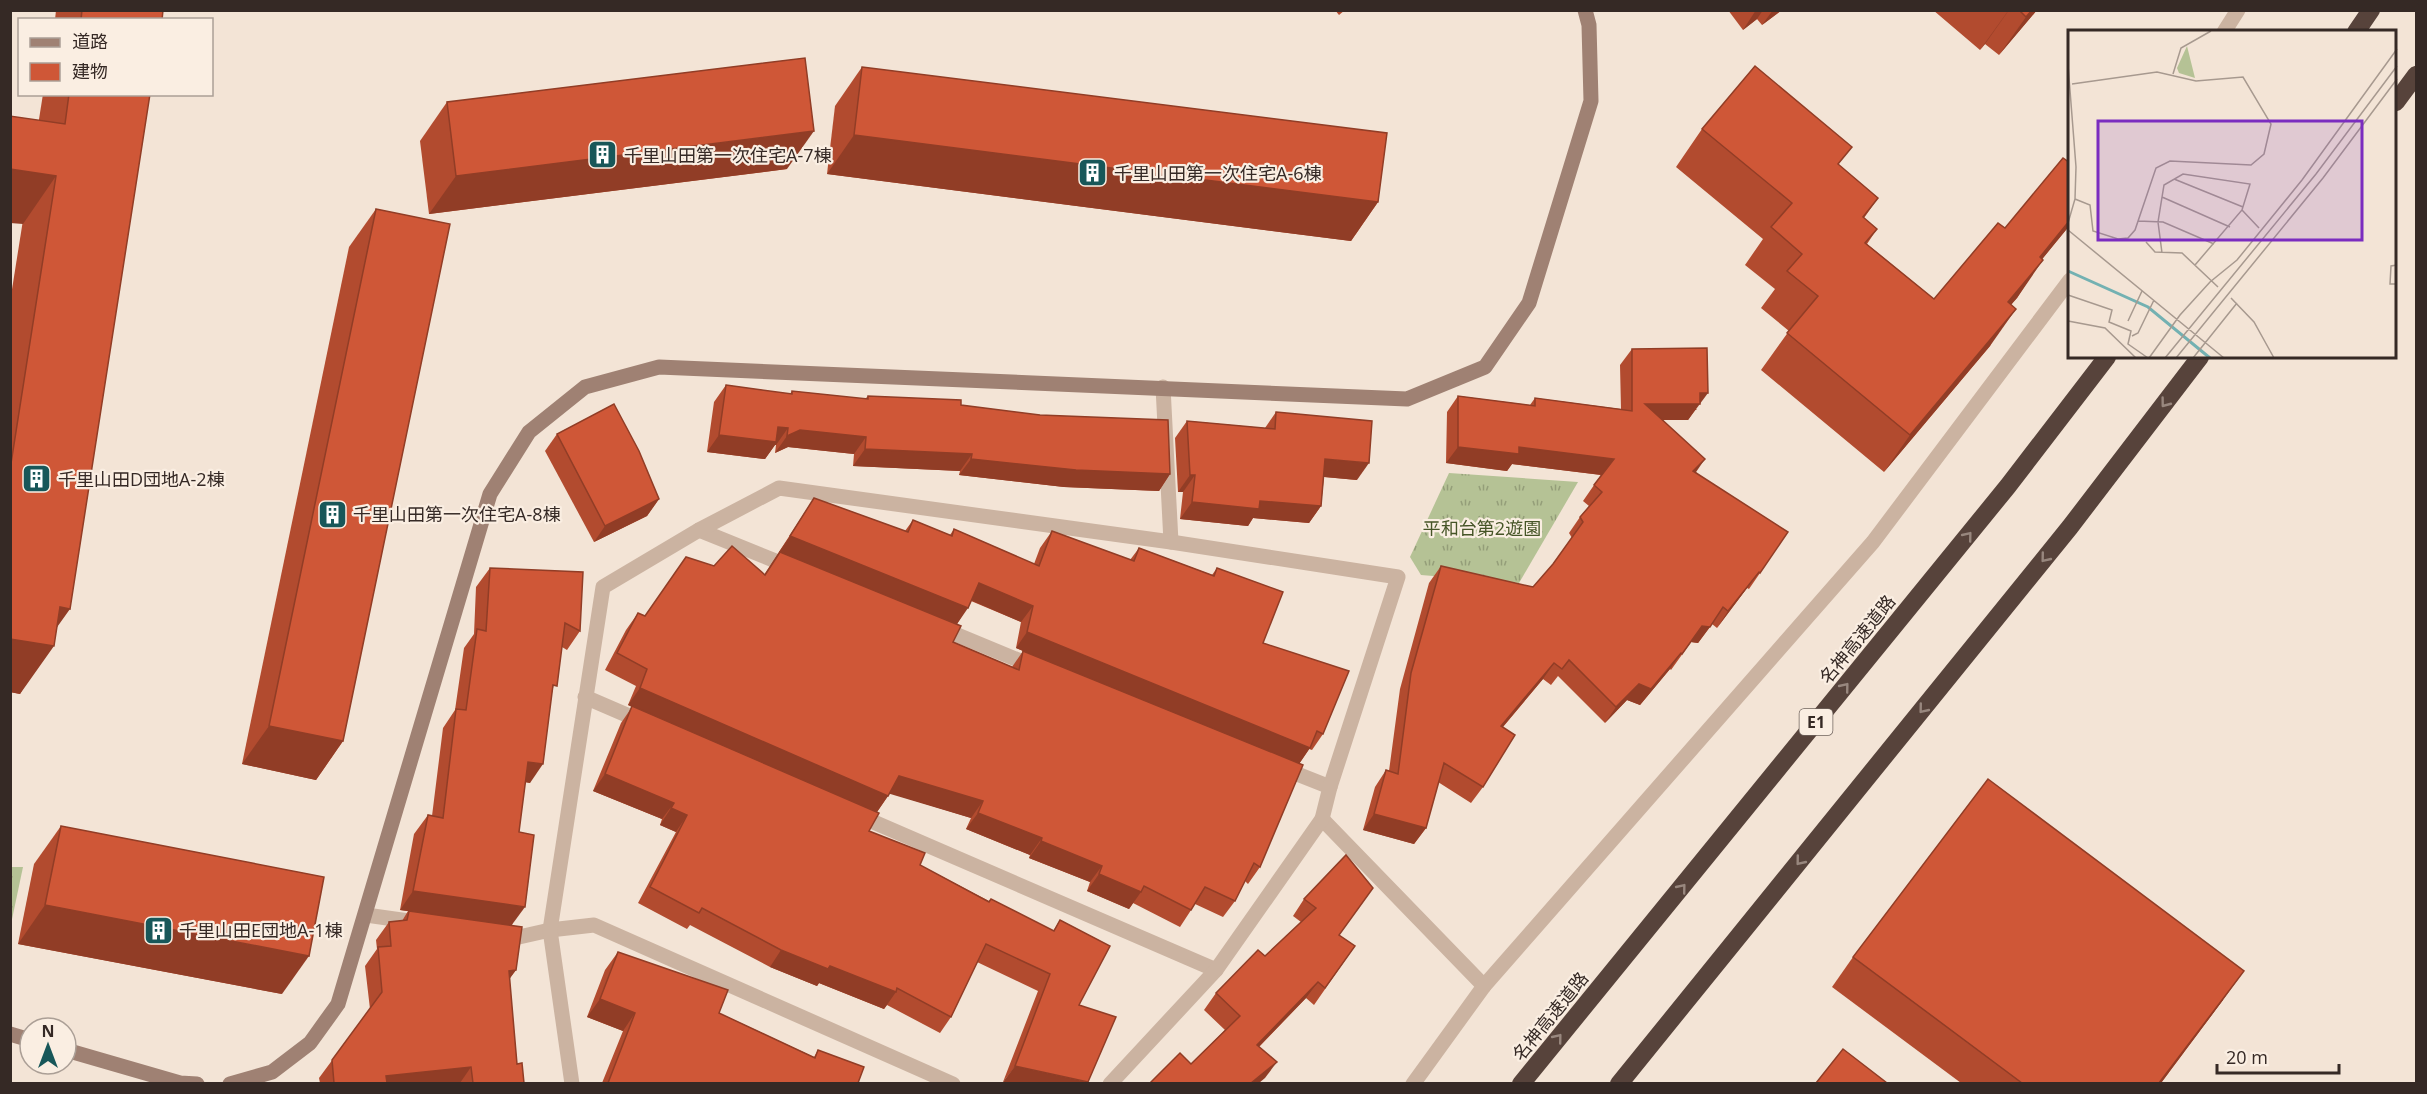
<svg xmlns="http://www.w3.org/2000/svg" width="2427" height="1094" viewBox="0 0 2427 1094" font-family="'Open Sans','Noto Sans JP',sans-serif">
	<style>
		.grass { fill: url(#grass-tufts) }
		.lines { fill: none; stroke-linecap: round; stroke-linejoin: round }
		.street { stroke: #cbb3a1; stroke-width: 15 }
		.secondary { stroke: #9f8173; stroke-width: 15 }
		.highway { stroke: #57433b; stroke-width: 18 }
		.wall { fill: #b24b2f; fill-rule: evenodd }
		.shaded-wall { fill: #913d26 }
		.building { fill: #cf5737; stroke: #913d26; stroke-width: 1.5 }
		.oneway { stroke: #98877e }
		.labels { text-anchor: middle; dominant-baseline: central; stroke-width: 4.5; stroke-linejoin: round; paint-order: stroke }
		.shield { fill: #faeee2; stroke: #70645e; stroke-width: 1.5 }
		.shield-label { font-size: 16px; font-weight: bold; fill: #352925 }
		.poi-label { font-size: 18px; fill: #352925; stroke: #faeee2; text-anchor: start }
		.park-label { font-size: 18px; fill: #465527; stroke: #faeee2 }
		.street-label { font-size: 18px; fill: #352925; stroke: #faeee2 }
		.inset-river { fill: none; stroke: #73b1b2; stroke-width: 3 }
		.inset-road { fill: none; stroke: #a7998f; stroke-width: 1.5 }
		.view { fill: #7b2cbf; fill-opacity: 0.15; stroke: #7b2cbf; stroke-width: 3 }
		.inset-edge { fill: none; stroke: #352925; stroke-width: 3 }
	</style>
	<defs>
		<pattern id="grass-tufts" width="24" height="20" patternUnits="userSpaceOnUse" patternTransform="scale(1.5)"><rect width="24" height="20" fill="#b5c295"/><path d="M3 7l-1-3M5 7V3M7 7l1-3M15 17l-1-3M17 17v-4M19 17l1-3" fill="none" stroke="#949e79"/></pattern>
	</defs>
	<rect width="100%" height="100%" fill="#f3e4d6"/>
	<g class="grass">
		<path d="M1449,473L1578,482L1519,583L1421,575L1410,557Z"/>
		<path d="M11,867H23L11,924L10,867Z"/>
	</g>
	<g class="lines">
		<g class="street">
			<path d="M2224,32L2238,10"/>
			<path d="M1163,387L1171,542"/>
			<path d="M699,530L793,568"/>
			<path d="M938,627L1035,667"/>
			<path d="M585,697L643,722"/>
			<path d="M1282,768L1330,787"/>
			<path d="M855,814L1216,970"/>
			<path d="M1322,819L1484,986"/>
			<path d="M366,915L423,923"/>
			<path d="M500,935L519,937L550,930L594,925L953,1084"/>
			<path d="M572,1084L550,930L603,587L699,530L779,488L1171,542L1398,577L1330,787L1322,819L1216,970L1110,1084"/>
			<path d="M1413,1084L1484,986L1873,542L2070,280"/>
		</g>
		<g class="secondary">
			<path d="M10,1034L30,1040"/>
			<path d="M66,1050L180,1083L197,1084"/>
			<path d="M230,1084L272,1072L310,1043L338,1004L490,494L529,432L585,387L659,367L1407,399L1485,367L1529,303L1591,101L1589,25L1585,10"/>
		</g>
		<g class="highway">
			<path d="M2356,32L2371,10"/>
			<path d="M2396,102L2416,75"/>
			<path d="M1521,1084L2008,486L2107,357"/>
			<path d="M1619,1084L2070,527L2200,357"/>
		</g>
	</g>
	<g class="wall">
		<path d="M56,10H163L162,20H55Z"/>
		<path d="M1335,10H1345L1339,15Z"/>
		<path d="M1728,10H1782L1762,25L1757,19L1743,30Z"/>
		<path d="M1933,10H2037L1999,55L1985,44L1980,50Z"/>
		<path d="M862,67L1378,202L1351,241L827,174L835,106Z"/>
		<path d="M43,94H150L57,627L20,694L10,692V302Z"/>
		<path d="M447,102L787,169L429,214L420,141Z"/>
		<path d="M1702,129L1839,165L1878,198L1864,218L1877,229L1867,244L1934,299L2070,163V225L2042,259L2017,298L2011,304L1990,346L1884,472L1761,370L1789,331L1761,308L1775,289L1745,265L1763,239L1676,167Z"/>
		<path d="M376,209L343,741L316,780L242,764L349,247Z"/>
		<path d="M1632,349L1697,410H1695L1688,420H1663L1760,573L1749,589L1747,588L1717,628L1712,624L1698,643L1691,642L1671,670L1670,669L1640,705L1627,700L1605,723L1558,676L1551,685L1543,679L1503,727L1483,787L1471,803L1438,782L1426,828L1414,844L1363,830L1375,787L1386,770L1389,771L1400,689L1429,583L1441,566L1533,587L1553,564L1572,538L1569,533L1580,517L1589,506L1583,501L1601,475L1512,464L1507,471L1446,463L1447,412L1458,396L1530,405L1535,398L1621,409L1620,365Z"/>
		<path d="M726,385L790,394L792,391L865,399L868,396L961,405L1170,474L1159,491L1064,487L959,475L960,471L853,466L854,454L788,447L775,453L776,445H775L765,459L707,452L714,402Z"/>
		<path d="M1276,412L1357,480L1324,477L1321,506L1309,523L1253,518L1248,526L1180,519L1183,492H1178L1175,438L1187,421L1265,428Z"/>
		<path d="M557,434L659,499L647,516L594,542L545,451Z"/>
		<path d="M814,498L905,531L913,520L950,535L954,529L1034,564L1040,548L1052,531L1130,560L1139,548L1212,575L1217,568L1263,643L1323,734L1312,750L1309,749L1299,764L1260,867L1248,884L1245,881L1235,901L1223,917L1195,904L1180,927L1133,903L1129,909L1087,891L1090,882L1029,858L1030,855L966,829L971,818L890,793L877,812L869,831L920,865L989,901L991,899L1053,931L1060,920L1110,946L1003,1082L1038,991L977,962L951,1017L940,1033L887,1005L884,1009L819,983L817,986L770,967L690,925L687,929L638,903L676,832L660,825L662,819L593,791L621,723L632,707L628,705L636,686L605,670L626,630L638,613L645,616L714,566L764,575ZM971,601L1021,622L1016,648L1023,651L1012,667L953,642L957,624Z"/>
		<path d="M490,568L580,631L567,650L562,647L552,693L530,783L525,782L519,832L512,926L516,970L509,979L517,1064L524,1083H320L319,1078L370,1009L365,966L377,949L376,940L389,922L402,921L408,911L400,910L414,834L428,815L432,816L443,728L455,710L464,648L474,634L476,587Z"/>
		<path d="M61,826L282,994L18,944L34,864Z"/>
		<path d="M1346,855L1339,935L1355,946L1314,1005L1306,998L1259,1047L1265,1078L1191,1064L1225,1030L1204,1010L1216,993L1265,956L1301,922L1293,916L1304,899Z"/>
		<path d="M618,952L719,1013L814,1057L818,1050L858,1083H602L623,1031L587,1017L605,970Z"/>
		<path d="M1853,957L2223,1000L2161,1083H1961L1832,987Z"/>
	</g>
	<g class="shaded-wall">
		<path d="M1756,10H1763L1757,19L1743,30Z"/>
		<path d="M1773,10H1782L1762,25Z"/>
		<path d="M2009,10L1985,44L1980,50L2008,11Z"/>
		<path d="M2032,10H2037L1999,55L2026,17Z"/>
		<path d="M814,131L787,169L429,214L456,176Z"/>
		<path d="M854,135L1378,202L1351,241L827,174Z"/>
		<path d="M10,169L56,176L23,224L10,223Z"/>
		<path d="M2070,220V225L2013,295L2040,257Z"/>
		<path d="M2043,260L2017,298L1982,339L2008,302Z"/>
		<path d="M2016,309L1990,346L1884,472L1910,435Z"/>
		<path d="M1700,393H1708L1688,420H1634L1645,404Z"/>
		<path d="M778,427L788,428L776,445H775L765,459L707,452L719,435Z"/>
		<path d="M800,430L866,437L854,454L788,447L775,453L787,436Z"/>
		<path d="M1458,447H1519L1614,459L1602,475L1512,464L1507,471L1446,463Z"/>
		<path d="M865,449L972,454L960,471L853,466Z"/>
		<path d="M971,459L1170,474L1159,491L1064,487L959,475Z"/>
		<path d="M1325,459L1369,463L1357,480L1314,476Z"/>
		<path d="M1705,459L1694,475L1693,471Z"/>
		<path d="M1190,475H1195L1183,492H1178Z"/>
		<path d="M659,499L647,516L594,542L605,526Z"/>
		<path d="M1260,501L1321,506L1309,523L1253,518L1248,526L1180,519L1192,502Z"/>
		<path d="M790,536L968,608L957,624L779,552Z"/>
		<path d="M1759,572L1717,628L1728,611Z"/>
		<path d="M979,583L1033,606L1021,622L968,599Z"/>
		<path d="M60,607L70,609L45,644L54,646L20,694L10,692V639Z"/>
		<path d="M1702,626L1710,627L1698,643L1691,642Z"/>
		<path d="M1027,632L1310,748L1299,764L1016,648Z"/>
		<path d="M1681,653L1670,669L1640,705L1627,700L1605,723L1616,707L1639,684Z"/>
		<path d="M1554,663L1543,679L1490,742L1501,726Z"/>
		<path d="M640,688L888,796L877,812L628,705Z"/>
		<path d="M269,726L343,741L316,780L242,764Z"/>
		<path d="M528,762L543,764L530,783L515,780Z"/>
		<path d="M605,774L674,803L662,819L593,791Z"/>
		<path d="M899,776L983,801L971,818L887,793Z"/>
		<path d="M671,808L687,815L676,832L660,825Z"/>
		<path d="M978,813L1042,838L1030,855L966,829Z"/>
		<path d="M1374,814L1426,828L1414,844L1363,830Z"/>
		<path d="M1041,841L1102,866L1090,882L1029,858Z"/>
		<path d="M1099,874L1141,892L1129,909L1087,891Z"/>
		<path d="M413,891L525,907L511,926L400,910Z"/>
		<path d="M45,905L309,956L282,994L18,944Z"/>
		<path d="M781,950L830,966L896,992L884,1009L819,983L817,986L770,967Z"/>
		<path d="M516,970L503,988L509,971Z"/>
		<path d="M2244,971L2223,1000L2161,1083H2159Z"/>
		<path d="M1318,982L1306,998L1245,1061L1257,1045Z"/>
		<path d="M600,999L635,1013L623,1031L587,1017Z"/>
		<path d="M1277,1062L1265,1078L1259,1083H1251Z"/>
		<path d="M1015,1066L1088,1082L1087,1083H1008L1003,1082Z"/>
		<path d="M471,1067L460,1083H381L386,1076Z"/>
	</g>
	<g class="building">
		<path d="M82,10H163L162,20H81Z"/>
		<path d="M2019,10H2032L2026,17Z"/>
		<path d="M805,58L814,131L456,176L447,102Z"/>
		<path d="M1755,66L1852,147L1838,164L1878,198L1863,217L1877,229L1865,243L1934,299L1998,223L2005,228L2063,158L2070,163V220L2040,257L2043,260L2008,302L2016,309L1910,435L1787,333L1818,296L1787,271L1802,254L1771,227L1792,203L1702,129Z"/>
		<path d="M862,67L1387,133L1378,202L854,135Z"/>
		<path d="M69,94H150L70,609L60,607L54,646L10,639V470L56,176L10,169V116L65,124Z"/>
		<path d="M376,209L450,224L343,741L269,726Z"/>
		<path d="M1707,348L1708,393H1700V404H1645L1705,459L1693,471L1788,532L1760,573L1759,572L1728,611L1723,607L1710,627L1702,626L1682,654L1681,653L1651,689L1639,684L1616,707L1569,660L1562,669L1554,663L1501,726L1515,735L1483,787L1444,763L1426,828L1374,814L1386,770L1398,774L1411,673L1441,566L1533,587L1553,564L1583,522L1580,517L1602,492L1594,485L1614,459L1519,447V454L1458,447V396L1535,406V398L1632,411V349Z"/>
		<path d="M726,385L792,394V391L868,399V396L961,400V405L1040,415L1168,420L1170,474L1076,470L971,459L972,454L865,449L866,437L800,430L787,436L788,428L778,427L776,442L719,435Z"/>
		<path d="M614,404L639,451L659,499L605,526L557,434Z"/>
		<path d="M1276,412L1372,421L1369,463L1325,459L1321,506L1260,501L1259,509L1192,502L1195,475H1190L1187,421L1275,429Z"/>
		<path d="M814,498L908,532L913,520L952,536L954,529L1039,566L1052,531L1134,561L1139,548L1214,576L1217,568L1283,592L1263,643L1349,671L1323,734L1317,731L1310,748L1027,632L1033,606L979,583L968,608L790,536Z"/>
		<path d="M732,546L765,575L780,552L961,626L953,642L1019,670L1023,651L1303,765L1260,867L1254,863L1235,901L1205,887L1191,910L1144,886L1141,892L1099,874L1102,866L1041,841L1042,838L978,813L983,801L899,776L888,796L640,688L647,669L617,653L638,613L645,616L686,557L714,566Z"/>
		<path d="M490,568L583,572L580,631L565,623L557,686L553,685L543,764L528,762L519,832L534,835L525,907L413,891L428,815L443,818L456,709L466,710L477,629L486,631Z"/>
		<path d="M632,706L879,813L869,831L925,853L920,865L989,902L991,899L1054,931L1060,920L1110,946L1079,1005L1116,1017L1088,1082L1015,1066L1050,974L986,944L951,1017L897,988L896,992L830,966L828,969L781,950L702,908L699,913L650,887L687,815L671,808L674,803L605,774Z"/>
		<path d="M1988,779L2244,971L2159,1083H2022L1853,957Z"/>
		<path d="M61,826L324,877L309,956L45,905Z"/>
		<path d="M1346,855L1373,888L1339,935L1355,946L1325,988L1318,982L1257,1045L1277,1062L1251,1083H1150L1180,1053L1191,1064L1240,1016L1216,993L1258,950L1265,956L1316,908L1304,899Z"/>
		<path d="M409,911L522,927L516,970L509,971L517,1064L522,1063L524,1083H473L471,1067L386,1076L387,1083H334L332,1060L382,992L378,947L391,946L389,922L407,920Z"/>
		<path d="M618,952L728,990L719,1013L815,1058L818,1050L864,1067L858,1083H608L635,1013L600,999Z"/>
		<path d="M1843,1049L1887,1083H1816Z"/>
	</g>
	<defs><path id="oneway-chevron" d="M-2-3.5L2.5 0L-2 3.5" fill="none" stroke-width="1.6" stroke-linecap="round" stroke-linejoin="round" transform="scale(1.5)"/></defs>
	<g class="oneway">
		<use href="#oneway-chevron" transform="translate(2165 403) rotate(127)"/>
		<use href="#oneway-chevron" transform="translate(1968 536) rotate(-51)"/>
		<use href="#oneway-chevron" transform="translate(2045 558) rotate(129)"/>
		<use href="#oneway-chevron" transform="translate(1845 687) rotate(-51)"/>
		<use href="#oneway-chevron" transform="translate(1923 709) rotate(129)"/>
		<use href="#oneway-chevron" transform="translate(1800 861) rotate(129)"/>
		<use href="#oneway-chevron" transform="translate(1682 888) rotate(-51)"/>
		<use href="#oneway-chevron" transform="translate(1558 1038) rotate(-51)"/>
	</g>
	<defs>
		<symbol id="building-square" viewBox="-11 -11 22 22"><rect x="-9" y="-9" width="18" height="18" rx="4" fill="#185759" stroke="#faeee2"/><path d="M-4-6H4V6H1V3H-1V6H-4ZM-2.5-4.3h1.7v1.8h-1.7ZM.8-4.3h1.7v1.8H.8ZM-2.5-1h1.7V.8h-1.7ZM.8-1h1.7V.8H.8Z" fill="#fff"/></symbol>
	</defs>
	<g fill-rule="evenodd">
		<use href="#building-square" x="586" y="138" width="33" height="33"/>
		<use href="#building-square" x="1076" y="156" width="33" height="33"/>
		<use href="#building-square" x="20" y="462" width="33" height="33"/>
		<use href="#building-square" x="316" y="498" width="33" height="33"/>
		<use href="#building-square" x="142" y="914" width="33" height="33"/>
	</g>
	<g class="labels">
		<rect class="shield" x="1799.5" y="709" width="33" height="26" rx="4.5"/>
		<g class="shield-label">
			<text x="1816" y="722">E1</text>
		</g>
		<g class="poi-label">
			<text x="624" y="155">千里山田第一次住宅A-7棟</text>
			<text x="1114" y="173">千里山田第一次住宅A-6棟</text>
			<text x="58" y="479">千里山田D団地A-2棟</text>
			<text x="353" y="514">千里山田第一次住宅A-8棟</text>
			<text x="179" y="930">千里山田E団地A-1棟</text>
		</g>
		<g class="park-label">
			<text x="1482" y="528">平和台第2遊園</text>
		</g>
		<g class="street-label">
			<text transform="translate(1857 639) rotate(-51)">名神高速道路</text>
			<text transform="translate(1550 1016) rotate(-51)">名神高速道路</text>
		</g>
	</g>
	<g transform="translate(2068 30)">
		<rect width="328" height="328" fill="#f3e4d6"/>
		<path d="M119,16L127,48L111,43L109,38Z" fill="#b5c295"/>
		<path class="inset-river" d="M0,241L80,277L142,328"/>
		<path class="inset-road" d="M0,35L8,137L7,169L0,193M105,44L113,18L143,1M4,54L89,42L128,51L175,47L203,94L196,124L183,135L102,131L88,138L67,200L60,208L50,209L25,201L22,175L7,169M106,149L175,177M94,167L162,197M174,180L191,198M70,191L95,192L146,214M0,200L156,328M78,212L87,222L114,223L150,257M94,223L90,192L96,155L115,144L182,154L174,180L127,235M329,235L323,236L322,254H329M0,265L44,280L41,292L63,301L60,314L80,328M163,268L186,292L206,328M0,291L37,298L68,328M60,291L74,261M64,306L70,303L86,270M81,328L112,285L142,252L169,230L234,150L329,19M97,328L248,144L329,36M108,328L255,148L329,49M125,328L169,273"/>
		<path class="view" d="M30,91H294V210H30Z"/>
		<rect width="328" height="328" class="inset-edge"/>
	</g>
	<rect width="2427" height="1094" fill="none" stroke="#352925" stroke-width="24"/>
	<rect x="18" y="18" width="195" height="78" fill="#faeee2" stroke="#ab9f96" stroke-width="1.5"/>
	<rect x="30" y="38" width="30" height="9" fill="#9f8173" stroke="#ab9f96" stroke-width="1.5"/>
	<text x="72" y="48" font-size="18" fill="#352925">道路</text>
	<rect x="30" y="63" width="30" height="18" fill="#cf5737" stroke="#ab9f96" stroke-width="1.5"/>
	<text x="72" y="78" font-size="18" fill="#352925">建物</text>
	<g transform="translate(48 1046)"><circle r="28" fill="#faeee2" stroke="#ab9f96" stroke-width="1.5"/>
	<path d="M0-4.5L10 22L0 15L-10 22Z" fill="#185759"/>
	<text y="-9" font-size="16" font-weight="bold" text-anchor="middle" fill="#352925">N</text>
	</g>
	<path d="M2217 1064v9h122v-9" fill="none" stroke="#352925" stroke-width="3"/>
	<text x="2226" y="1064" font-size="18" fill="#352925" stroke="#faeee2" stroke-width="4.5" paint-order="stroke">20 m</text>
</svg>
